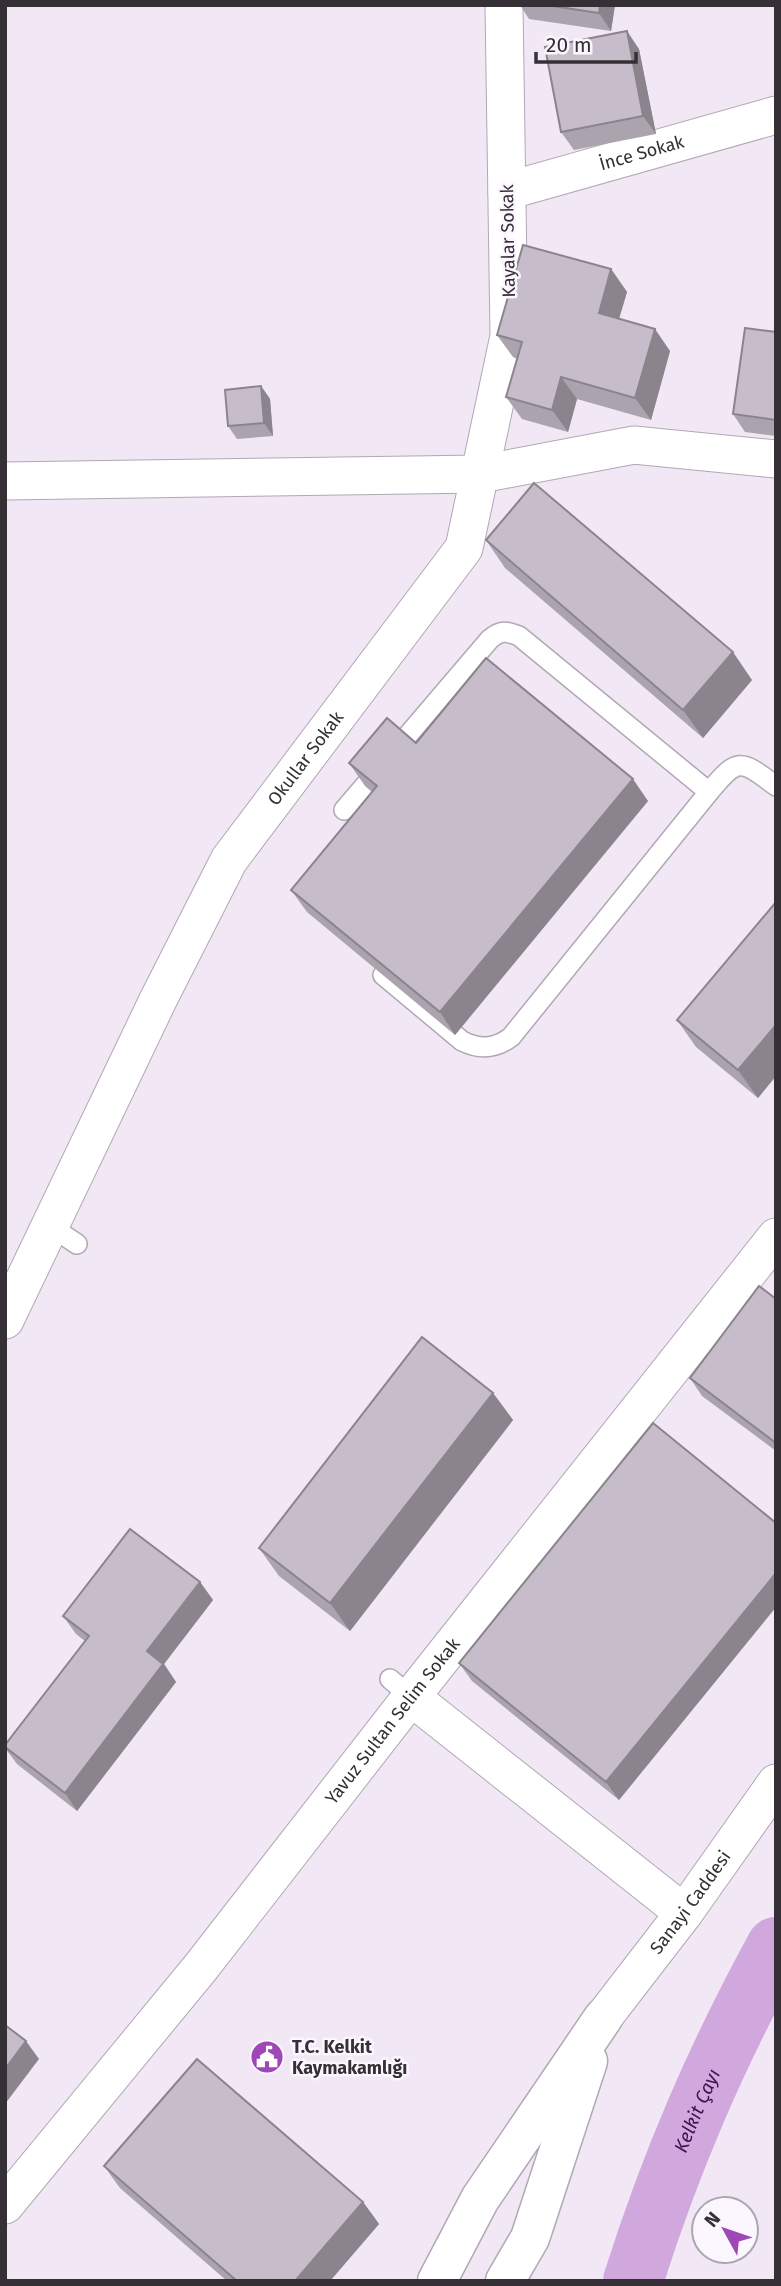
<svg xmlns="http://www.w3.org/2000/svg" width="781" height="2286" viewBox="0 0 781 2286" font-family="'Fira Sans',sans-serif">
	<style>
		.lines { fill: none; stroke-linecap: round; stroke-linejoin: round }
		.river { stroke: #d0a8dd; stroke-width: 60 }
		.service-casing { stroke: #b1a8b4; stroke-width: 22 }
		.minor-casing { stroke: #b1a8b4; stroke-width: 39 }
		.secondary-casing { stroke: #b1a8b4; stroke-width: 41 }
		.service { stroke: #fff; stroke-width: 19 }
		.minor { stroke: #fff; stroke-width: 37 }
		.secondary { stroke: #fff; stroke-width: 38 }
		.wall { fill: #aba3ae }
		.shaded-wall { fill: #8b848d }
		.building { fill: #c7bdca; stroke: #8b848d; stroke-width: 2 }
		.labels { text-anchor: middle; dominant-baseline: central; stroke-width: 5; stroke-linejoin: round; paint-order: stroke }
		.street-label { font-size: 18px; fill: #343035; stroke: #fcf6fe }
		.poi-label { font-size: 18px; font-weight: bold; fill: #343035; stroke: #fcf6fe; text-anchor: start }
		.water-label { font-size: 19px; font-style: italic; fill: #421050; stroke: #fcf6fe }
	</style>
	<rect width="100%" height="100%" fill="#f1e7f5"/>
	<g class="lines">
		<path class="river" id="s1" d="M633,2281C671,2161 716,2057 776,1947"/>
		<defs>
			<g id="service">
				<path d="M344,810L490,639C501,630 506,631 519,636L709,792C738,757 740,759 776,786"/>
				<path d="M383,975L462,1041C480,1050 495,1049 511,1037L709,792"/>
				<path d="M50,1226L77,1244"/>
				<path d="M390,1679L411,1697"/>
			</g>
			<g id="minor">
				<path id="s2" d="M507,191L776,115"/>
				<path d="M5,481L481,474L634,445L776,459"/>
				<path id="s3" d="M5,1320L158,1000L229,860L464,548L509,336L504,5"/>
				<path d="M411,1697L684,1913"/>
				<path id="s4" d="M603,2018L684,1913L776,1783"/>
				<path id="s5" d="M5,2205L201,1967L411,1697L776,1237"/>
			</g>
			<g id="secondary">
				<path d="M437,2281L480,2199L603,2018"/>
				<path d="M505,2281L530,2238L588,2061"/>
			</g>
		</defs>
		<use href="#service" class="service-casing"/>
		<use href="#minor" class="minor-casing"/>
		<use href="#secondary" class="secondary-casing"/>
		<use href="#service" class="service"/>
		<use href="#minor" class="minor"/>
		<use href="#secondary" class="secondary"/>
	</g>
	<g class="wall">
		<path d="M520,5H615L611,31L529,19Z"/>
		<path d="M639,49L656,134L574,150L561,132Z"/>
		<path d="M611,269L627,292L619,319L670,351L651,420L577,399L568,432L522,419L506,397L517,359L513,357L497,335Z"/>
		<path d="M776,332V436L745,432L733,414Z"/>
		<path d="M261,386L270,399L273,436L237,439L228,426Z"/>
		<path d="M486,540L752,680L703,738L505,568Z"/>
		<path d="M416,743L648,801L455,1035L307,912L291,890L372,792L365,786L349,763Z"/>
		<path d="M776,902V1076L758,1098L696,1047L677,1020Z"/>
		<path d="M776,1299V1451L702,1396L690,1378Z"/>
		<path d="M493,1393L513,1420L350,1631L279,1576L259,1548Z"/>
		<path d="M776,1523V1607L619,1800L472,1681L459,1663Z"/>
		<path d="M200,1582L213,1600L164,1664L176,1682L77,1811L17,1764L5,1748V1745L85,1641L76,1634L63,1616Z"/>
		<path d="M104,2166L363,2202L379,2224L330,2281H227L120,2188Z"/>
	</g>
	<g class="shaded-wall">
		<path d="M600,5H615L611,31L599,13Z"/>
		<path d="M627,31L639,49L656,134L643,116Z"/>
		<path d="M611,269L627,292L614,335L599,313Z"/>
		<path d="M655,329L670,351L651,420L635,398Z"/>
		<path d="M561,377L577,399L568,432L552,410Z"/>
		<path d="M261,386L270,399L273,436L264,423Z"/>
		<path d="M733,652L752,680L703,738L683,710Z"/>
		<path d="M633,779L648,801L455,1035L440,1012Z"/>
		<path d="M776,1025V1076L758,1098L738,1070Z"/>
		<path d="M493,1393L513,1420L350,1631L330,1603Z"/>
		<path d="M776,1573V1607L619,1800L606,1782Z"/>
		<path d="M200,1582L213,1600L164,1664L176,1682L77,1811L65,1793L147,1651Z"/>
		<path d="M26,2041L39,2059L5,2104V2069Z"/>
		<path d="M363,2202L379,2224L330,2281H295Z"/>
	</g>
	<g class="building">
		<path d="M546,5H600L599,13Z"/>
		<path d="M627,31L643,116L561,132L545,47Z"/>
		<path d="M523,245L611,269L599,313L655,329L635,398L561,377L552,410L506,397L522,342L497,335Z"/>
		<path d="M745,328L776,332V420L733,414Z"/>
		<path d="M261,386L264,423L228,426L225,390Z"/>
		<path d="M534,483L733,652L683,710L486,540Z"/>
		<path d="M486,658L633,779L440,1012L291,890L377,786L349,763L387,718L416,743Z"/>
		<path d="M776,902V1025L738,1070L677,1020Z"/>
		<path d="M759,1286L776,1299V1443L690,1378Z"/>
		<path d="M422,1337L493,1393L330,1603L259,1548Z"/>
		<path d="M653,1423L776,1523V1573L606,1782L459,1663Z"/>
		<path d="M130,1529L200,1582L147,1651L163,1664L65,1793L5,1747V1745L89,1636L63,1616Z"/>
		<path d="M5,2025L26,2041L5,2069Z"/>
		<path d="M197,2059L363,2202L295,2281H237L104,2166Z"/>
	</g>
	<defs>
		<symbol id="civic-disc" viewBox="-11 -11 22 22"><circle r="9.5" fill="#9e48b6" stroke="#fcf6fe"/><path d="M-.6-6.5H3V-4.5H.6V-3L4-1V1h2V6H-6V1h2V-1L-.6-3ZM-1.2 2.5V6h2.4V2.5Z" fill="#fff"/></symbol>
	</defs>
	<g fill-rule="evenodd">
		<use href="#civic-disc" x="248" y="2038" width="38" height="38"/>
	</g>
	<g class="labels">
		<g class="street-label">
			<text stroke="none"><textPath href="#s2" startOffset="140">İnce Sokak</textPath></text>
			<text transform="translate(508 241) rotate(-91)">Kayalar Sokak</text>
			<text stroke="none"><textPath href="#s3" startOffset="639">Okullar Sokak</textPath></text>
			<text stroke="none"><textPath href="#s5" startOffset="620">Yavuz Sultan Selim Sokak</textPath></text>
			<text stroke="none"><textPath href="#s4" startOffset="145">Sanayi Caddesi</textPath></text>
		</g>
		<g class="poi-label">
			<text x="292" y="2047">T.C. Kelkit<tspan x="292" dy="21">Kaymakamlığı</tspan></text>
		</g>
		<g class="water-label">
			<text stroke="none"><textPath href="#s1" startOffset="182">Kelkit Çayı</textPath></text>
		</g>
	</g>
	<rect width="781" height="2286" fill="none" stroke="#343035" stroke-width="14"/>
	<g transform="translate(725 2230) rotate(310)"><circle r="33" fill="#fcf6fe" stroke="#aca7ae" stroke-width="2"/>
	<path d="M0-5L12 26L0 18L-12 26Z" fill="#9e48b6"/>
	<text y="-10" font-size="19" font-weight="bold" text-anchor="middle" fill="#343035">N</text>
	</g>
	<path d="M536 52v10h100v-10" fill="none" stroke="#343035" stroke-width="3.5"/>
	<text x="546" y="52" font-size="21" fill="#343035" stroke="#fcf6fe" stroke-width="5" paint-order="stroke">20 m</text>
</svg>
